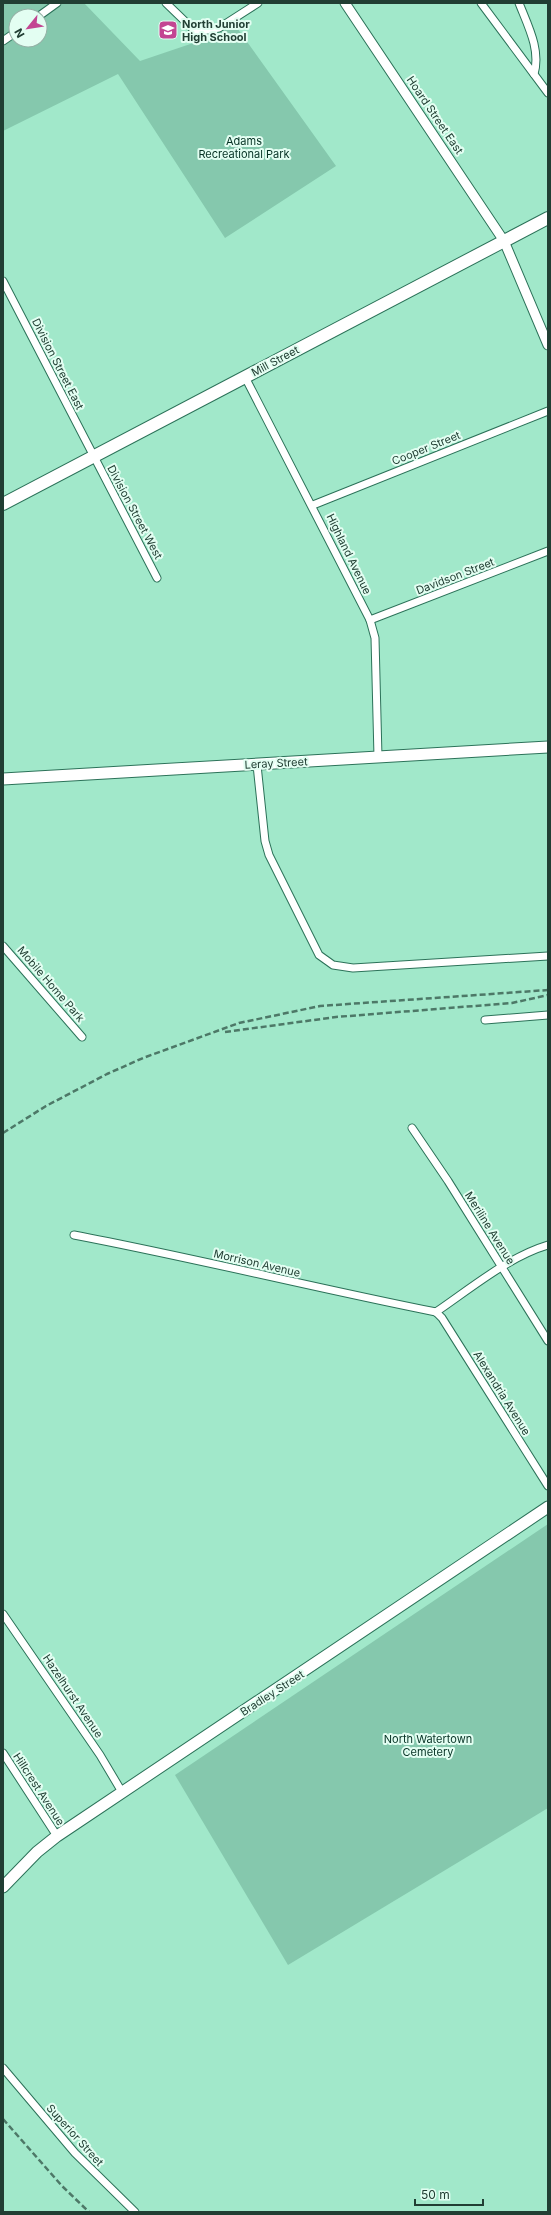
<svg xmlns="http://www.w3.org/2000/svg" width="551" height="2215" viewBox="0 0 551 2215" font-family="Inter,sans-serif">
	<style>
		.green { fill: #85c8ad; fill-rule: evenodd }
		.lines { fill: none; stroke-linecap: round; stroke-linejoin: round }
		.minor-casing { stroke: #2c7259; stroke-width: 9 }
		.tertiary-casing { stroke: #2c7259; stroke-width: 11 }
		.primary-casing { stroke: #2c7259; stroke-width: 13 }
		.trunk-casing { stroke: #2c7259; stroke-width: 14 }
		.minor { stroke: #fff; stroke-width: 7 }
		.tertiary { stroke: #fff; stroke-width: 9 }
		.primary { stroke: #fff; stroke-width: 11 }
		.trunk { stroke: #fff; stroke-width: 12 }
		.rail { stroke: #4d7867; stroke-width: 2.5; stroke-dasharray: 6 3; stroke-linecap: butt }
		.labels { text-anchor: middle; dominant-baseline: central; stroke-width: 4; stroke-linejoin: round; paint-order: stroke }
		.poi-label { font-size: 11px; font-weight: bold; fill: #213e33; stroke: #e3fef2; text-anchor: start }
		.street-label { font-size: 11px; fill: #213e33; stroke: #e3fef2 }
		.park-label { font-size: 11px; fill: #063224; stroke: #e3fef2 }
	</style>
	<rect width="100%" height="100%" fill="#a1e8ca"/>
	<g class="green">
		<path d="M3,3H84L140,61L214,36L235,25L336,166L225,238L118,74L3,131ZM16,16H40V40H16Z"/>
		<path d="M548,1524V1808L288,1965L175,1775Z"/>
	</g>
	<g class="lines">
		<defs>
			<g id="minor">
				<path d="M166,3L196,32L219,28L258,3"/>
				<path d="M481,3L548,93"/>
				<path d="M519,3C528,26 541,50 534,74"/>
				<path d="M39,16L57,3"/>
				<path d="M3,41L16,32"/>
				<path d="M3,281L157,578"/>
				<path d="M245,377L370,620L375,638L378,757"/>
				<path d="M313,505L548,411"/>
				<path d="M370,620L548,551"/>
				<path d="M257,765L265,841L269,855L319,955L333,965L353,968L548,956"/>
				<path d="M3,946L82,1037"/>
				<path d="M485,1020L548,1015"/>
				<path d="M412,1128L448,1181L548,1341"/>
				<path d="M74,1235C195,1258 315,1288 436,1312"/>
				<path d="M436,1312L442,1318L548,1486"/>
				<path d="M436,1312C470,1289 508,1257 548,1245"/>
				<path d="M3,1614L100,1755L122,1792"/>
				<path d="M3,1753L57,1836"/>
				<path d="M3,2068L75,2153L135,2212"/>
			</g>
			<path id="tertiary" d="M345,3L504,241L548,345"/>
			<g id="primary">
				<path d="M3,779L548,747"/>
				<path d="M3,1887L37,1852L57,1836L548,1507"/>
			</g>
			<path id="trunk" d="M3,504L548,218"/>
		</defs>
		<use href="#minor" class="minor-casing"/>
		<use href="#tertiary" class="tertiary-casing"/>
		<use href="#primary" class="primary-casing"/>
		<use href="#trunk" class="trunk-casing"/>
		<use href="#minor" class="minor"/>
		<use href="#tertiary" class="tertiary"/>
		<use href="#primary" class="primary"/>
		<use href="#trunk" class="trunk"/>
		<g class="rail">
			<path d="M225,1032L336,1017L512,1003L548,995"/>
			<path d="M3,1133L46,1106L107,1074L143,1058L239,1023L320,1006L548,990"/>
			<path d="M3,2119L62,2186L89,2212"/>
		</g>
	</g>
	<defs>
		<symbol id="school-square" viewBox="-11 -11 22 22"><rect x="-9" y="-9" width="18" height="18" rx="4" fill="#c34592" stroke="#e3fef2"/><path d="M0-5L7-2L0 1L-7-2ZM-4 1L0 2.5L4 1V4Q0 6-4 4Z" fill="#fff"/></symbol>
	</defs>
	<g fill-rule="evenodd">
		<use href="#school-square" x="157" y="19" width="22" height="22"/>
	</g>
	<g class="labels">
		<g class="poi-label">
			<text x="182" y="24">North Junior<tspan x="182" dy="13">High School</tspan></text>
		</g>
		<g class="street-label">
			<text transform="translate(435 115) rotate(56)">Hoard Street East</text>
			<text transform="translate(275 361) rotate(-28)">Mill Street</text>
			<text transform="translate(58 364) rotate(63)">Division Street East</text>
			<text transform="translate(426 448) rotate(-22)">Cooper Street</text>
			<text transform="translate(135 512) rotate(62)">Division Street West</text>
			<text transform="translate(349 554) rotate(64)">Highland Avenue</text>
			<text transform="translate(455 576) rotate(-21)">Davidson Street</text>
			<text transform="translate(276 763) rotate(-3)">Leray Street</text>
			<text transform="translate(51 984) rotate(49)">Mobile Home Park</text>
			<text transform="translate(490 1228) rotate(58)">Meriline Avenue</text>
			<text transform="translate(257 1263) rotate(13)">Morrison Avenue</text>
			<text transform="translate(502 1393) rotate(58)">Alexandria Avenue</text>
			<text transform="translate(272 1693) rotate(-33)">Bradley Street</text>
			<text transform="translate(73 1696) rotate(56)">Hazelhurst Avenue</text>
			<text transform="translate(39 1789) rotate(57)">Hillcrest Avenue</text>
			<text transform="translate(75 2135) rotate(48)">Superior Street</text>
		</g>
		<g class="park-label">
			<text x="244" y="141">Adams<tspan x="244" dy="13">Recreational Park</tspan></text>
			<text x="428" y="1739">North Watertown<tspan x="428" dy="13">Cemetery</tspan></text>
		</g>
	</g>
	<rect width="551" height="2215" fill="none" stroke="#213e33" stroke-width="8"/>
	<g transform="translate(28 28) rotate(240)"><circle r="19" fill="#e3fef2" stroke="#95b1a6"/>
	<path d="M0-3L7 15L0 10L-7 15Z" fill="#c34592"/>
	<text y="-6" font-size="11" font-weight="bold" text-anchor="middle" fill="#213e33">N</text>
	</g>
	<path d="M415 2199v6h68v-6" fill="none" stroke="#213e33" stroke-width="2"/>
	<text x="421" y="2199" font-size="12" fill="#213e33" stroke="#e3fef2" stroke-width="3" paint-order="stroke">50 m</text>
</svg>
